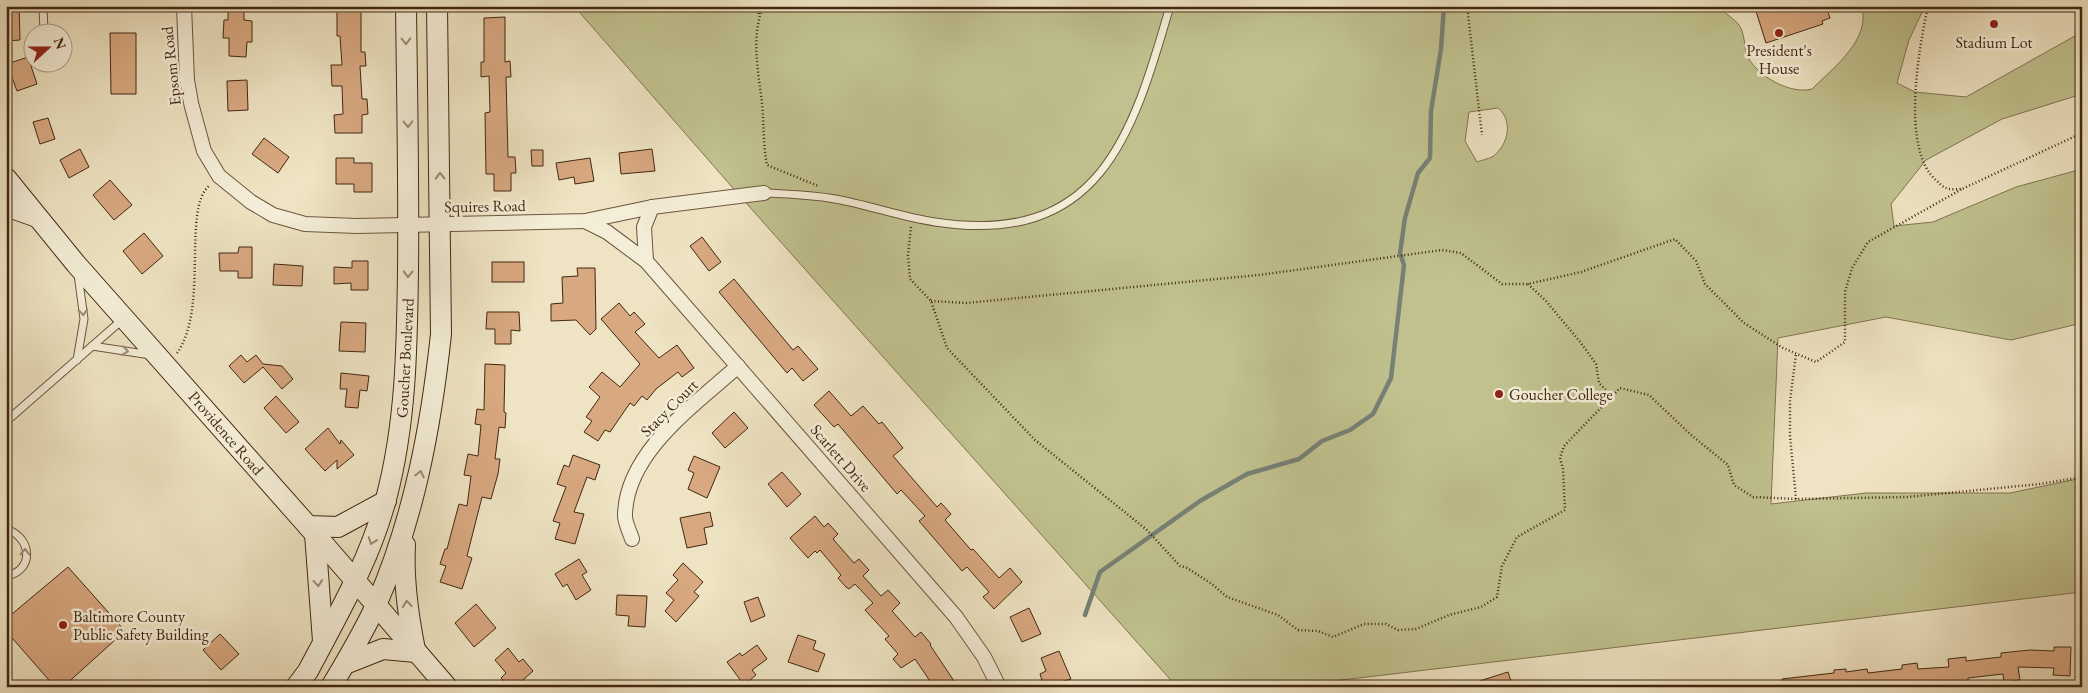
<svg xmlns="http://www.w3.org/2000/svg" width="2088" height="693" viewBox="0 0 2088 693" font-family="'EB Garamond',serif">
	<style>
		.green { fill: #c0c18e; stroke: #817450; fill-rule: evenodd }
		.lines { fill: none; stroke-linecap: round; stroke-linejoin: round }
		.stream { stroke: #778175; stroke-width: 4.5 }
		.building { fill: #d8a881; stroke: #422712 }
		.lane-casing { stroke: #6d563e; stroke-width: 9 }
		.street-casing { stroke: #6d563e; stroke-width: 16 }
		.secondary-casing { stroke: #422712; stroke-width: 22 }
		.path { stroke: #422712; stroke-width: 2.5; stroke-dasharray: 1 2.5; stroke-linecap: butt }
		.lane { stroke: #f4edd7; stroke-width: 7 }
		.street { stroke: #f4edd7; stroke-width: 14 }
		.secondary { stroke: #f4edd7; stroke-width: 20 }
		.oneway { stroke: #9b8a74 }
		.poi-dot { fill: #8f2418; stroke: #f4edd7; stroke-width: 2 }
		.labels { text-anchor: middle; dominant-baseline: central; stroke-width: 5; stroke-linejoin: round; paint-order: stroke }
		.poi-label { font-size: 16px; fill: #422712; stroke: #f4edd7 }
		.street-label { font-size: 16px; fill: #422712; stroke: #f4edd7 }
	</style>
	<rect width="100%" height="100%" fill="#eee3c2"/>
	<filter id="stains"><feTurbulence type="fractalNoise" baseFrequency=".004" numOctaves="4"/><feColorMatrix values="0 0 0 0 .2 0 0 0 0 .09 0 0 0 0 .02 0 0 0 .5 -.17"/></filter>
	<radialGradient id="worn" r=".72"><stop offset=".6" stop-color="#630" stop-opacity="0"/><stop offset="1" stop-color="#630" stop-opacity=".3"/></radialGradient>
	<path class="green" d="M574,6H1720C1725,15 1734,18 1739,25C1745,33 1744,47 1747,55C1756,76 1791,95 1812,89C1832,69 1873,38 1861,6H1925L1909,40L1897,83L1915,92L1966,97L2082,32V94L2002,119L1926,160L1891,204L1894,226L1933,222L2016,187L2082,169V323L2011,340L1886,317L1778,338L1771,504L1866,493H2010L2082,478V592L1283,687H1177L739,195ZM1498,108C1514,121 1508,146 1492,157C1488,159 1482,160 1477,162L1465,141L1469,112Z"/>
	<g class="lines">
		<path class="stream" d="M1085,615L1100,572L1200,501L1247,474L1299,459L1322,441L1350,430L1373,414L1391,378L1404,265L1400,253L1405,218L1418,173L1430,158L1431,111L1441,49L1444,6"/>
	</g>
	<g class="building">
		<path d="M6,6H19L20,40L6,41Z"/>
		<path d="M228,6H244V20L252,21V42H247L246,57L229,56V38H223L224,20H228Z"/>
		<path d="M337,6H361V52H365L366,66H360L362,99H367L368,114L362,115V133H335L334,115L343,114L342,86H332L331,65H342L340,36H337Z"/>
		<path d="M1771,6H1826L1830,18L1822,21L1823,24L1766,43L1756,11Z"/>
		<path d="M505,17V62L510,61L511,77H506L508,157H515L516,173H511V191H494V174H486L485,113L490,112L489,76L481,77V62H484V18Z"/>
		<path d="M110,33H136V94H111Z"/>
		<path d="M28,57L37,84L17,91L7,64Z"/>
		<path d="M247,80L248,110L228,111L227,81Z"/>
		<path d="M48,118L55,139L40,144L33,122Z"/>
		<path d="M264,138L289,157L278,173L252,154Z"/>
		<path d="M80,149L89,167L69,178L60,160Z"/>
		<path d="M652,149L655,171L621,174L619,153Z"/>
		<path d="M531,150H543V166H532Z"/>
		<path d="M336,158H354V163H372V192H354V184H336Z"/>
		<path d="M590,158L594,181L575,184L574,177L559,180L556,163Z"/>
		<path d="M110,180L132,205L114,220L93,195Z"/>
		<path d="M144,233L163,256L142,274L123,251Z"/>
		<path d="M702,237L721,262L709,271L690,246Z"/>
		<path d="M239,247H252V278H238V271H220L219,253H238Z"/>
		<path d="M352,261H368V290H351V283L334,284V267L352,268Z"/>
		<rect x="492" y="262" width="32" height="20"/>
		<path d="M274,264L303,266L302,286L273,285Z"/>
		<path d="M577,268H595L596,329L590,335L576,320L551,321V304L563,303L562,277L578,276Z"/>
		<path d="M734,279L793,350L798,346L818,369L803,381L792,368L787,373L719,292Z"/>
		<path d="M619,303L630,316L634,312L645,324L635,332L659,358L677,345L694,368L682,377L678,372L656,389L647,400L642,396L634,406L630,403L610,432L605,430L598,441L584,432L592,421L586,417L600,397L589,387L602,372L620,387L640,364L601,319Z"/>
		<path d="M487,312H519L520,331L511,330V344H495V329H486Z"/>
		<path d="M341,322L366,323L365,352L339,351Z"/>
		<path d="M241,355L247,362L256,355L263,364L282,366L293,379L282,389L263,367L244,383L229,366Z"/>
		<path d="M485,364L505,365L504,412L506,413L505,428L499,427L495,459H500L498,474L491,499L482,497L467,556L472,558L462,589L440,582L446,566L440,564L445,549H447L459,504L467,506L471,476L464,475L468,454L478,456L481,425L475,424L477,409L484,410Z"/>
		<path d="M341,373L369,376L367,391L360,390L358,408L345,407L347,389H340Z"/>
		<path d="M829,391L851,416L863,406L879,424L882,422L903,448L893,456L937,507L941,503L951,514L945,520L971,550L973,549L999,578L1010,568L1022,582L994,609L983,597L989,592L967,567L962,571L919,521L925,516L901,490L897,494L838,424L834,427L814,405Z"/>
		<path d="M276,396L299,422L286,433L264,408Z"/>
		<path d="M734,412L748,428L725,448L712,433Z"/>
		<path d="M328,428L340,444L341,440L354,455L337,469V460L325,471L305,449Z"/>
		<path d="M573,455L600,465L595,480L587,477L574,512L584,514L575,544L555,539L560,523L553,521L566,487L557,484L564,465L569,467Z"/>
		<path d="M694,456L720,467L707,498L688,489L694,473L688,470Z"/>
		<path d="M782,472L801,494L787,507L768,484Z"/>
		<path d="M710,512L713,526L704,528L707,544L687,548L680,518Z"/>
		<path d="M815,516L824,527L828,523L838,534L833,539L854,563L859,559L869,570L863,576L881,596L888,590L900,603L892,611L915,637L921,632L931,644L930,645L958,687H934L915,659L901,668L893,659L898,654L885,639L889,636L865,610L873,603L855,584L849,589L846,587L838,578L841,575L820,550L817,553L815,551L808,558L790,538Z"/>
		<path d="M579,559L587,572L582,575L591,590L576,600L567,584L563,587L555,574Z"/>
		<path d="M683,563L703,582L694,592L699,596L676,622L665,611L674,600L666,593L678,580L673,575Z"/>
		<path d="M68,567L125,631L63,687H55L6,631V619Z"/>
		<path d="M617,595L647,596L645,627L628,626L629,616L616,615Z"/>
		<path d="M758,597L765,616L751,622L744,602Z"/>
		<path d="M476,604L496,628L474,647L455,623Z"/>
		<path d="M1029,608L1041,634L1022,642L1010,617Z"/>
		<path d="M220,634L239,654L221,670L203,650Z"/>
		<path d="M798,635L816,641L813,649L825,654L818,672L788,662Z"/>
		<path d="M757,645L767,659L752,670L756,675L744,685L727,662L740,653L742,656Z"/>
		<path d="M2054,647H2071L2070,676L2053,675L2054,668L2018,667L2020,680L2004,682L2003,674L1968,678V686L1956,687H1783L1782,679L1834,673V670L1846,669V672L1867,669L1868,673L1902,669V665L1917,663L1918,669L1949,667L1948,659L1966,657V661L2001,657V653L2030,650L2054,651Z"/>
		<path d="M508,648L519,662L523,659L533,671L515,687H509L501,678L506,673L495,660Z"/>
		<path d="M1059,651L1071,679L1044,687L1040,674L1046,671L1041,658Z"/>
		<path d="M1508,672L1513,687H1471L1470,684Z"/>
	</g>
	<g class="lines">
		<defs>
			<g id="lane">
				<path d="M43,6L44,32"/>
				<path d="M764,193C787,194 812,195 835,199C869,205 901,217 935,222C1099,247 1132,138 1170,6"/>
				<path d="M92,346L151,355"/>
				<path d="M77,360L84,319L78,274"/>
				<path d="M10,418L122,320"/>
				<path d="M6,529C32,537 35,571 6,576"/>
			</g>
			<g id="street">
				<path d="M184,6L187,80L191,103L204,151L219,176L251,202L273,215L305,224L357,226L585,221L652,207L764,193"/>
				<path d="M585,221L607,232L646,261L956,617L984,657L999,687"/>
				<path d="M646,261L644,227L652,207"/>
				<path d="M632,539C630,532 624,521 625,514C627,451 696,404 738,366"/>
			</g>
			<g id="secondary">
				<path d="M6,178L76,264L308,526L447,687"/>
				<path d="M6,206L37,217"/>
				<path d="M308,526L338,527L386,501"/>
				<path d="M315,534L323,641"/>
				<path d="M405,545C403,581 408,615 415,650"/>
				<path d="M345,664L383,649L416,652"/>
				<path d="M296,687L308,671C337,616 370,560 386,499C406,424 407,348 408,271C409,183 407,94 406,6"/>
				<path d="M331,687C347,660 364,632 377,603C414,518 431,427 441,334L437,6"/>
			</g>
		</defs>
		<use href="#lane" class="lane-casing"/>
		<use href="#street" class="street-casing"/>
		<use href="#secondary" class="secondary-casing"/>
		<g class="path">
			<path d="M758,6L759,16"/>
			<path d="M763,6C751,39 758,69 762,103C764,124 763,145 767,165L818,186"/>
			<path d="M1467,6L1482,135"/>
			<path d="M1928,6C1919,48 1900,151 1937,181C1940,184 1943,187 1946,188C1950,190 1957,189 1962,189L2082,133"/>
			<path d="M911,227L908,255L910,279L931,301L947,348L1035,440L1147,530L1180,566L1187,568L1212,584L1227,597L1278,615L1298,630L1318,631L1333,637L1364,624H1386L1398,630L1416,629L1449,615L1481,607L1497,597L1502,566L1517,537L1565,510L1563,469L1560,458L1564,446L1620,388L1649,395L1690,434L1728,465L1734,485L1753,497L1796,499L1907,497L2040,484L2082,477"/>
			<path d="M1528,284L1546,301L1581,343L1596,364L1599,383L1612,396"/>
			<path d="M931,301L966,303L1259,275L1442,250L1461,253L1502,284H1528L1581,272L1675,239L1696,261L1705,284L1744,323L1783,348L1816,362L1845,342V292L1852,268L1868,242L1962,189"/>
			<path d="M177,353C209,309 182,209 209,186"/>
			<path d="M1796,499L1790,436V401L1796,354"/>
		</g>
		<use href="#lane" class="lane"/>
		<use href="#street" class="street"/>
		<use href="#secondary" class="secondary"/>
	</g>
	<defs><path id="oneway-chevron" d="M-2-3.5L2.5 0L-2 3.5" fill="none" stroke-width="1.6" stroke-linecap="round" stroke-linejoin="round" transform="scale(1.25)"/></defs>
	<g class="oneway">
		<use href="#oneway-chevron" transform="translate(406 41) rotate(89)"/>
		<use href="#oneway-chevron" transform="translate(408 124) rotate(89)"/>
		<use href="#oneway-chevron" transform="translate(440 176) rotate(-91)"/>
		<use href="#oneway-chevron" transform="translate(408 274) rotate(91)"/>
		<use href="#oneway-chevron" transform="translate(83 312) rotate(86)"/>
		<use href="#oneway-chevron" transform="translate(125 351) rotate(8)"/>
		<use href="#oneway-chevron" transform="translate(420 474) rotate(-77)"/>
		<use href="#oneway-chevron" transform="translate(372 541) rotate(110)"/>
		<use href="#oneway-chevron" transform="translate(25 552) rotate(-89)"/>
		<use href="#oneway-chevron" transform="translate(318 583) rotate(85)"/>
		<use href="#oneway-chevron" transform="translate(407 604) rotate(-96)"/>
	</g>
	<g class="poi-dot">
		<circle cx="1994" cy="24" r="5"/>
		<circle cx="1779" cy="33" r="5"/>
		<circle cx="1499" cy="394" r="5"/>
		<circle cx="63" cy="625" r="5"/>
	</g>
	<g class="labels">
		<g class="poi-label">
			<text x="1994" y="42">Stadium Lot</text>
			<text x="1779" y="50">President's<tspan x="1779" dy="18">House</tspan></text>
			<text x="1509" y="394" text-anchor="start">Goucher College</text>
			<text x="73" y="616" text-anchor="start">Baltimore County<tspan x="73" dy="18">Public Safety Building</tspan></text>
		</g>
		<g class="street-label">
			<text transform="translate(171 66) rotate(-96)">Epsom Road</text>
			<text transform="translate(485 206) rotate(-1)">Squires Road</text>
			<text transform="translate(405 358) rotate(-87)">Goucher Boulevard</text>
			<text transform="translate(669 408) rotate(-45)">Stacy Court</text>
			<text transform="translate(226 433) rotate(49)">Providence Road</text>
			<text transform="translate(841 458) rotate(49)">Scarlett Drive</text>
		</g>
	</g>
	<rect width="2088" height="693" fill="none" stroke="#eee3c2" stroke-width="25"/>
	<rect x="8" y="8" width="2073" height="678" fill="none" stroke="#422712" stroke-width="2.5"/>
	<rect x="12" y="12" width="2063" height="668" fill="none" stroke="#422712"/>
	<g transform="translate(48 48) rotate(69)"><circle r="24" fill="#f4edd7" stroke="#ad9e88"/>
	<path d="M0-4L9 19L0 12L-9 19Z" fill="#8f2418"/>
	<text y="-8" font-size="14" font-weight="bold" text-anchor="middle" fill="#422712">N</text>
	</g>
	<rect width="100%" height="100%" filter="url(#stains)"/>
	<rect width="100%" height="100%" fill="url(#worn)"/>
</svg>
